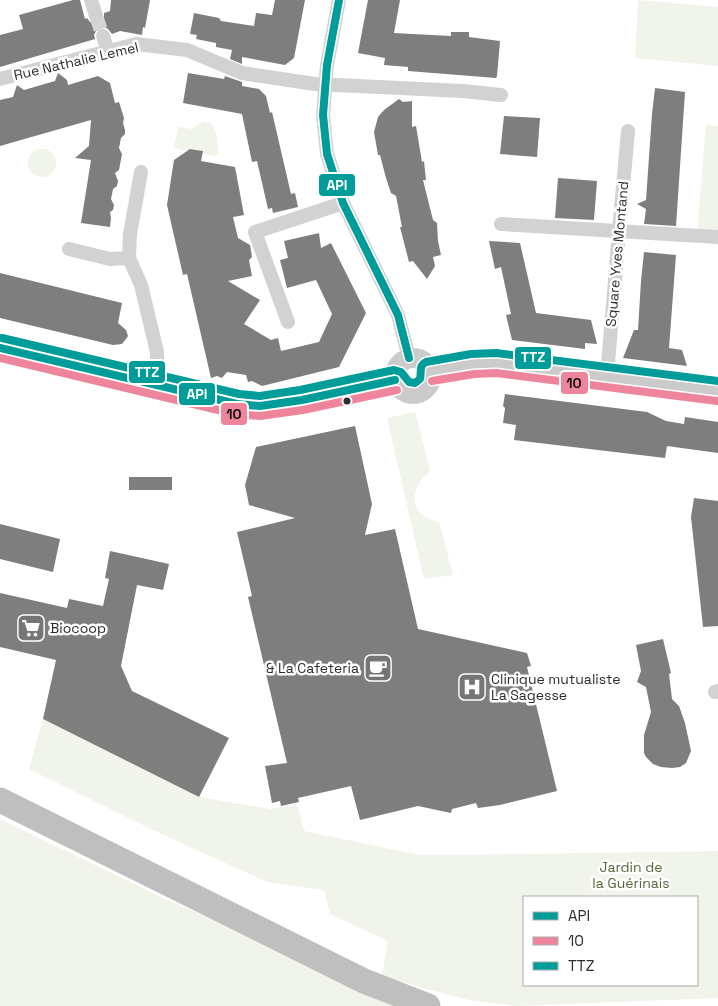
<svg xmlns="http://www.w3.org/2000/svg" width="718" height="1006" viewBox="0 0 718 1006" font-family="'Space Grotesk',sans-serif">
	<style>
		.green { fill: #f0f4eb; fill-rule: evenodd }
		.building { fill: #7e7e7e }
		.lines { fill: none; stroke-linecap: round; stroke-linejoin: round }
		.street-tunnel { stroke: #d5d5d5; stroke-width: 14; stroke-dasharray: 14 7; stroke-linecap: butt }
		.street { stroke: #d2d2d2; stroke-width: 14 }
		.secondary { stroke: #cbcbcb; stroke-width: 20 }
		.highway { stroke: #bfbfbf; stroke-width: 25 }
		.bus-1-casing { stroke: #fff; stroke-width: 11 }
		.bus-2-casing { stroke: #fff; stroke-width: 11 }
		.bus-3-casing { stroke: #fff; stroke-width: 11 }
		.bus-1 { stroke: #009c99; stroke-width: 8 }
		.bus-2 { stroke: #ef859d; stroke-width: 8 }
		.bus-3 { stroke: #009c99; stroke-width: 8 }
		.bus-dot { fill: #2d2d2d; stroke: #fff; stroke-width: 2 }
		.labels { text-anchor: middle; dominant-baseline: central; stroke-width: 5; stroke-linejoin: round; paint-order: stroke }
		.street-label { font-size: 14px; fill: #2d2d2d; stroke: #fff }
		.poi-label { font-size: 14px; fill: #2d2d2d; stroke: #fff; text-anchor: start }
		.park-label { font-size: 14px; fill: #526a3a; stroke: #fff }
		.line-badge { stroke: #fff; stroke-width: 2 }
		.badge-label { font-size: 14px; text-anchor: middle; font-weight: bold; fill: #fff }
		.pale-badge-label { font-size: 14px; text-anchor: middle; font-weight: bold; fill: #111 }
	</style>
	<rect width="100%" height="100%" fill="#fff"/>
	<g class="green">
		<path d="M638,0L718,7V66L635,58Z"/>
		<path d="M203,122L211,123L216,133L219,154L215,156L203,154L201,150L190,148L187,151L174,148L178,127L192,129Z"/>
		<path d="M706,125L718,126V237L697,236Z"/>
		<circle cx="42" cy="163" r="14"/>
		<path d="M415,412L430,471C408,489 409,517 439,522L453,575L424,579L387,418Z"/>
		<path d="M43,719L199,797L271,809L297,804L304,831L410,853L421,855H462L718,851V998L516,1006L469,1000L419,987L382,975L388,941L330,914L324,890L267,882L155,831L29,769ZM524,897H697V985H524Z"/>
		<path d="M0,819L161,897L395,999L415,1006H0Z"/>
	</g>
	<g class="building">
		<path d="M73,0H80L85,19L87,18L90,22L95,25L99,24L102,22L104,18V13L110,11L111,0H150L145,28L143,27L142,35L120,31L112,34L108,29L104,27L101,28L96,31L94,35L95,39L0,67V35L23,29L19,15Z"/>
		<path d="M275,0H305L294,58L285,65L242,57V64L230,59L232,50L216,47V43L196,39L197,35L190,34L194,13L219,18L221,21L254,26L256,13L272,15Z"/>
		<path d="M368,0H400L394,33L451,36V32H469V37L500,41L497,76L496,78L408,71V67L384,65L385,58L358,53Z"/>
		<path d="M58,73L67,80L68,85L98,76L110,83L115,103L119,102L124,118L123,123L125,130V134L121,138L119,148L122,154L119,170L115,173L118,181L117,186L113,189L111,199L114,205L113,210L110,212L111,218L110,227L81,223L91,160L75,158L89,146L91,120L0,146V100L13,97L17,85L24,90L55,81Z"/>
		<path d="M188,73L224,79L225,76L242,82V86L259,89L266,96L270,113L272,112L291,194L295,193L298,207L273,213L272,208L268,209L257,161L252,162L242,114L183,103Z"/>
		<path d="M655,88L685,92L676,226L644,224L646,209L637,204L646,200L652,114Z"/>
		<path d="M399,99L403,102L412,101V127L416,126L422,162L424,161L426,180H423L433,220L437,223L438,241L441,255L433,257L435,266L427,279L413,261L409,262L400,227H402L396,196L391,193L386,178L380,155H378L374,132L378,117L384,110Z"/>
		<path d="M504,116L540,118L537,157L500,154Z"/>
		<path d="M190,149L203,151L201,161L235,167L244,215L233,217L238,238L250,245L252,257L249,260L252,276L228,281L260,300L244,324L271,340L278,338L281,351L319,342L332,314L316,280L287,288L280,260L288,258L284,241L319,233L321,248L331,243L366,313L339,367L262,386L252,381L248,382L246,375L227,372L222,378L217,376L211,378L187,274L183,275L167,205L174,160Z"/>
		<path d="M558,178L597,181L594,220L555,218Z"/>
		<path d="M489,241L520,243L536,313L591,320L597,344L585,343V349L512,340L506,315L511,314L501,267L495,269Z"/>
		<path d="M644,252L676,255L669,348L682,350L687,366L623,358L634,330H638L641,281Z"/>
		<path d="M0,273L122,303L118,323L126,330L128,336L126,339L122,344L113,345L0,318Z"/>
		<path d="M505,394L647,412L666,421L684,424L685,417L718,422V453L667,446L665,458L514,440L516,425L503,423L505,408L503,406Z"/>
		<path d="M355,426L372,504L365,535L395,529L418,629L527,653L531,666L527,667L557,791L500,805L478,808L476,803L452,809L451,813L418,806L360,820L351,786L298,798L299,802L281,806L280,801L272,803L265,766L287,763L248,597L252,596L237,532L295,518L249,505L245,485L256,447Z"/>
		<rect x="129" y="477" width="43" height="13"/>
		<path d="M694,498L718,501V626L703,627L691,517Z"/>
		<path d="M0,524L60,539L53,572L0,559Z"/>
		<path d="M110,551L169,564L163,590L137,585L121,666L132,691L229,738L199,797L43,719L56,660L0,647V593L67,608L69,599L103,606L109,579L105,578Z"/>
		<path d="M663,639L671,673L669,674L672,699L679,706L685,723L691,751L686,763L680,767L672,768L661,767L653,764L646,757L644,753V735L651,712L646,687L637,682L641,671L636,645Z"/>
	</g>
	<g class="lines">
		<path class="street-tunnel" d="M96,16L103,36"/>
		<g class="street">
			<path d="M91,0L96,16"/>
			<path d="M339,0L327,65L323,115L327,154L343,203L398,315L409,358"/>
			<path d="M103,36L108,51"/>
			<path d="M0,79L136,44L187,50L242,73L315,84L463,91L501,95"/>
			<path d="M141,172L130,234L129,258L141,285L157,352V374L155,385"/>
			<path d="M501,224L718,237"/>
			<path d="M69,249L110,259L129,258"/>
			<path d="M288,322L255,232L343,203"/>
			<path d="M607,377L619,231L628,131"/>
			<path d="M715,692L718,691"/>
		</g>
		<g class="secondary">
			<path d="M0,348L237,404L260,406L302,400L395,380"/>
			<circle cx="413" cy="376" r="18"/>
			<path d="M430,371L473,364L496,363L718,391"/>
		</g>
		<path class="highway" d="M0,800L364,981L428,1006"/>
		<defs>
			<g id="bus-1">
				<path d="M339,0L327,65L323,115L327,154L343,203L398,315L409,358"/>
				<path d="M0,348L237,404L260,406L302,400L395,380"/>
			</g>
			<g id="bus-2">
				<path d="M0,358L235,414L260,416L303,410L397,390"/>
				<path d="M432,381L474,374L496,373L717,401"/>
			</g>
			<path id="bus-3" d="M2,338L239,394L260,396L300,390L394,370L401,372L409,382L415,383L420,379C422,372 418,366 426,362L471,354L496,353L718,381"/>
		</defs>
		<use href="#bus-1" class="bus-1-casing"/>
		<use href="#bus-2" class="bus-2-casing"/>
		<use href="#bus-3" class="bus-3-casing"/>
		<use href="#bus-1" class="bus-1"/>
		<use href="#bus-2" class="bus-2"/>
		<use href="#bus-3" class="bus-3"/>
	</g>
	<defs>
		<symbol id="supermarket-square" viewBox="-11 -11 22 22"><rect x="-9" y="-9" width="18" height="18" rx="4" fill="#767676" stroke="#fff"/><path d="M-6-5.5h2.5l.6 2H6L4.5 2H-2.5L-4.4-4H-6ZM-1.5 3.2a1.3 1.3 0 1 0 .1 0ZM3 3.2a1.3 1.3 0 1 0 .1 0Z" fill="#fff"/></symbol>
		<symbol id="cafe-square" viewBox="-11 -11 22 22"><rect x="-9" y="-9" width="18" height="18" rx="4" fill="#767676" stroke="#fff"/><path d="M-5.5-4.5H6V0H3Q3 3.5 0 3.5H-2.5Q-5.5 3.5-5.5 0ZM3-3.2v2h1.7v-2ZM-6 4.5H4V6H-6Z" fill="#fff"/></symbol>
		<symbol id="hospital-square" viewBox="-11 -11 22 22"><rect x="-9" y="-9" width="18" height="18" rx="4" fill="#767676" stroke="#fff"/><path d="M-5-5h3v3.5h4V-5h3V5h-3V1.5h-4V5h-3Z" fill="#fff"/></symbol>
	</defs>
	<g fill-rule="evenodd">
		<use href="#supermarket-square" x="15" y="612" width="32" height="32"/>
		<use href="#cafe-square" x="362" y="652" width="32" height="32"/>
		<use href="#hospital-square" x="456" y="671" width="32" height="32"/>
	</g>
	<circle class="bus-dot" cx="347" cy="401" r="4.5"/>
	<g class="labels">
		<g class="street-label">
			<text transform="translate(76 61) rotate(-13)">Rue Nathalie Lemel</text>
			<text transform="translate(617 254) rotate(-85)">Square Yves Montand</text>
		</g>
		<g class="poi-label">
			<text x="50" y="628">Biocoop</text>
			<text x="359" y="668" text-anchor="end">&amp; La Cafeteria</text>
			<text x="491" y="679">Clinique mutualiste<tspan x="491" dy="16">La Sagesse</tspan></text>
		</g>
		<g class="park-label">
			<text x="631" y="867">Jardin de<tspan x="631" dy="16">la Guérinais</tspan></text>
		</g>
	</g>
	<g class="line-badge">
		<rect x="318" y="173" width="38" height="24" rx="5" fill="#009c99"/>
		<rect x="514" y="346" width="38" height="24" rx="5" fill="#009c99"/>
		<rect x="128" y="360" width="38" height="24" rx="5" fill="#009c99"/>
		<rect x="560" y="371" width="29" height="24" rx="5" fill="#ef859d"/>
		<rect x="178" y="382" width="38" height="24" rx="5" fill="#009c99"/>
		<rect x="220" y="402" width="28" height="24" rx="5" fill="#ef859d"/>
	</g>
	<g class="badge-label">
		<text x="337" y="190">API</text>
		<text x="533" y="362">TTZ</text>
		<text x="147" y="377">TTZ</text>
		<text x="197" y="399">API</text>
	</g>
	<g class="pale-badge-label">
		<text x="574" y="388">10</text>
		<text x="234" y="419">10</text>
	</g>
	<rect x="523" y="896" width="175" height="90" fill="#ffffff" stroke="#ababab"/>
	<rect x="533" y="912" width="25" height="8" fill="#009c99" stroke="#ababab"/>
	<text x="568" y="921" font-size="15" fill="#2d2d2d">API</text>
	<rect x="533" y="937" width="25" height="8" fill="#ef859d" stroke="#ababab"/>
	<text x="568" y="946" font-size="15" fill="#2d2d2d">10</text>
	<rect x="533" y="962" width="25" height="8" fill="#009c99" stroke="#ababab"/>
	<text x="568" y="971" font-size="15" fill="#2d2d2d">TTZ</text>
</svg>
